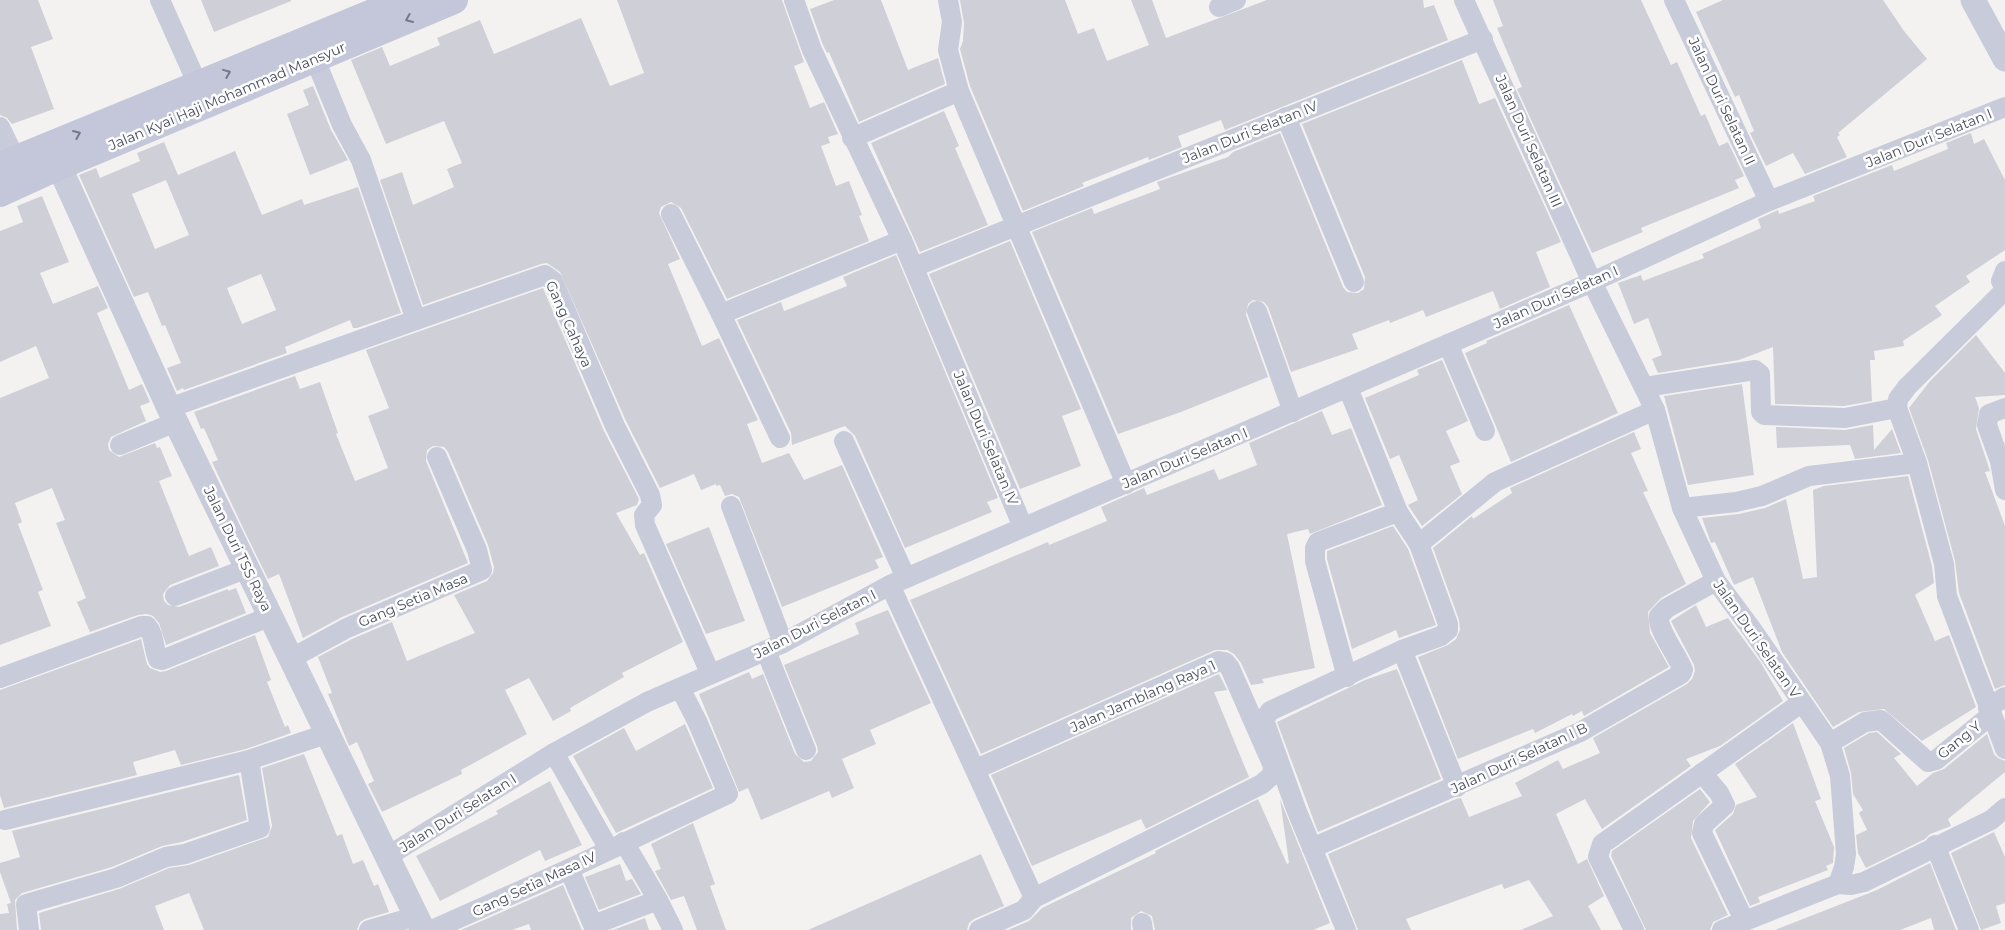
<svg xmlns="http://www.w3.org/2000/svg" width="2005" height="930" viewBox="0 0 2005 930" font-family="Montserrat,sans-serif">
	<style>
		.building { fill: #cecfd7; fill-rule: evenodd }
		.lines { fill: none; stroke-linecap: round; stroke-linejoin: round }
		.minor { stroke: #c8cbd9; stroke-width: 20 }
		.tertiary { stroke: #c8cbd9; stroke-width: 25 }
		.secondary { stroke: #c4c7da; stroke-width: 28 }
		.oneway { stroke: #73788b }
		.labels { text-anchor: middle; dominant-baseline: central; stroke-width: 5; stroke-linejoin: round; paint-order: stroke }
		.street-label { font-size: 14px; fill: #484d60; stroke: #fff }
	</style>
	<rect width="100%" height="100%" fill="#f4f2f1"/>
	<g class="building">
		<path d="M0,0H38L53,39L31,47L54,109L12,124L7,118L0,115Z"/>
		<path d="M201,0H291V1L214,32Z"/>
		<path d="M617,0H782L804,62L794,66L810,108L824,102L838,134L828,137L830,143L821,146L836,186L849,181L862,215L859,216L869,241L727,299L681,208L671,202L661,207L659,213L680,259L668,264L702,346L719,338L758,420L747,424L762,463L789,453L804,480L842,465L883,557L875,560L879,568L782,607L739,497L732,494L725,496L720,485L716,486V484L701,490L694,474L660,488L626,421L560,272L547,263L541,264L423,305L380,180L402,172L413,205L454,187L447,169L462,163L444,121L386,144L351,60L382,47L390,66L440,45L437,38L480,20L494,54L581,18L610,86L644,73Z"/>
		<path d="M834,0H881L908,70L938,58L945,84L859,122L829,52L827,53L823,45L810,9Z"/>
		<path d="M960,0H1065L1078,34L1094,28L1107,61L1149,45L1131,0H1152L1166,38L1267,0H1423L1424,8L1434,5L1448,40L1225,130L1221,120L1178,136L1182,147L1149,160L1148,157L1082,183L1084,186L1023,211L970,86L960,49L963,41L964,23Z"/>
		<path d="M1493,0H1641L1671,65L1677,62L1701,116L1705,114L1719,146L1728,142L1744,176L1735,180L1739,188L1641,228L1643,232L1592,253L1517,89L1522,87L1497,28L1503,26Z"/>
		<path d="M1723,0H1883L1904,31L1927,59L1838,133L1840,135L1837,137L1847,157L1805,174L1793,153L1766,166L1750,133L1754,131L1739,95L1735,97L1696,12Z"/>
		<path d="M1462,60L1479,104L1495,98L1561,242L1536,252L1550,287L1500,309L1493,291L1426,317L1423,310L1390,323L1389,320L1352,334L1358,349L1291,372L1268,307L1264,302L1253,300L1248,304L1246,315L1268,377L1181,412L1118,434L1032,232L1092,208L1094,214L1160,189L1157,182L1228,157L1233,152L1280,133L1343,287L1347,292L1358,293L1364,289L1365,277L1302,124Z"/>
		<path d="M313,86L331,130L348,160L310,175L287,114L309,105L303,90Z"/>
		<path d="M944,111L959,146L955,148L988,225L920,252L871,143Z"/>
		<path d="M1971,133L1974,144L1984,139L2005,180V250L1966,276L1970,282L1935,306L1942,315L1903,341L1904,346L1874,351L1875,360H1870L1872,401L1844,406L1775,404L1773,347L1739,360L1658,373L1652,359L1662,355L1648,318L1634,324L1618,283L1641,275L1643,281L1704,258L1702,254L1761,228L1758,219L1778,210L1779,214L1815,201L1813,196L1892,165L1894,171L1948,149L1946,143Z"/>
		<path d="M164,142L178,175L235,151L262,215L302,199L304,205L358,187L401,313L357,328H353L350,320L285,347L287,353L184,390L183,388L177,391L167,368L181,363L165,325L162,326L148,292L134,297L79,175L96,168L100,178L140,161L137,153ZM166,180L189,235L155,249L132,194ZM261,274L276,310L242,324L227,288Z"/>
		<path d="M42,196L69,262L40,273L53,304L98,286L108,308L97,313L129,390L142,384L150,402L140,406L146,421L111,437L108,444L109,450L119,457L155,443L157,448L160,447L172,476L159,481L189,556L211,547L219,566L170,585L163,594L164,601L168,605L179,607L228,589V591L236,588L246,613L166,645L159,623L153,616L147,614L138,615L90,632L77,602L86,598L56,523L65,520L52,488L15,503L22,522L18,524L43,590L38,592L51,626L0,645V398L49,378L36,346L0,362V231L23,222L17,206Z"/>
		<path d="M1010,241L1081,409L1062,416L1081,466L1020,489L929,274Z"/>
		<path d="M896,255L998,498L987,502L992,512L905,548L855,436L845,426L792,445L791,433L737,320L781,302L784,311L827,294L847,286L843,277Z"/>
		<path d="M543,288L604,431L639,499L637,505L616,513L640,555L644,553L683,642L622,673L624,677L570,708L571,711L553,721L529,678L505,690L527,734L461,770L462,774L382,812L368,784L374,781L357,742L349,746L328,694L332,693L318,657L352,639L392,622L407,661L475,633L454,595L487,581L493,573L494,567L488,545L448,452L444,447L433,446L427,450L426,461L468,563L342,617L303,638L279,574L268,579L244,530L212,462L218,460L204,428L201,429L194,412L295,376L300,389L320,382L338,433L336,434L355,481L388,468L368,416L389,408L366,350Z"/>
		<path d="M1569,305L1618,413L1511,462L1465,353L1487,343L1486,341Z"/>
		<path d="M1976,335L2005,373V395L1975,397L1979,408L1976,429L1990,471L1985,472L2005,526V685L1995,689L1959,593L1955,561L1928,460L1909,408L1930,381Z"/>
		<path d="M1442,360L1468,421L1446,431L1460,462L1450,466L1462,494L1422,526L1408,505L1418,500L1399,455L1390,459L1365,398L1419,375L1417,370Z"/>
		<path d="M1742,384L1754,475L1688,485L1664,396Z"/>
		<path d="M1322,411L1332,435L1351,428L1382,505L1310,534L1308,529L1287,534L1315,668L1262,679L1264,683L1251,685L1241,663L1234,654L1227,650H1215L981,754L910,600L1048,542L1049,545L1107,521L1101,507L1144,488L1147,495L1214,469L1219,480L1257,465L1249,443Z"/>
		<path d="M1873,425L1874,450L1892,429L1901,453L1855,459L1850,445L1777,448L1776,427L1845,430Z"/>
		<path d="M1634,432L1641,449L1631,453L1648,491L1643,492L1686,584L1661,598L1648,612L1650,633L1669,667L1584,716L1582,711L1573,716L1572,714L1535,733L1533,729L1458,759L1418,657L1448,645L1456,639L1460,630L1459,620L1433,548L1472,516L1473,519L1512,493L1510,488Z"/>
		<path d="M1908,476L1932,566L1934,583L1915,595L1935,641L1949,635L1976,707L1922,741L1884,709L1859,712L1833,727L1782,652L1753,577L1734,585L1715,542L1711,543L1702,518L1739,514L1765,508L1786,499L1803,579L1817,577L1813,490L1824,486Z"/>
		<path d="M1393,526L1408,549L1436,625L1399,638L1396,630L1352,649L1327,559V551Z"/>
		<path d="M709,527L745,621L706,634L666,544Z"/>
		<path d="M1696,605L1706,627L1728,618L1761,663L1783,701L1720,746L1686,759L1691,766L1602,829L1585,799L1556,814L1578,864L1587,859L1604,896L1588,906L1601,930H1521L1553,916L1529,880L1504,889L1502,884L1406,919L1411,930H1358L1328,854L1456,799L1461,798L1469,817L1522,796L1515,783L1558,760L1563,769L1600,753L1593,738L1687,684L1692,679L1695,671L1694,665L1671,621Z"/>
		<path d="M888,610L931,703L870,730L876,744L842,759L854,788L832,798L829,791L761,820L748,788L739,792L699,694L749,672L752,679L763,674L795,754L804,762L811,761L818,752L817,746L784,665L859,634L855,623Z"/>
		<path d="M255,635L271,680L267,682L285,727L288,725L291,733L246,749L181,765L175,750L133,762L137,775L4,808L0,795V690L141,639L147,664L150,668L160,672L166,671Z"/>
		<path d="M1397,669L1441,779L1318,832L1277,722L1365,680Z"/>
		<path d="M1219,674L1227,690L1214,692L1249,777L1146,829L1141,819L1032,866L991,775Z"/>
		<path d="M1793,723L1821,799L1815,801L1834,847L1833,863L1826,866L1828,870L1758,897L1760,902L1750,906L1715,830L1733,814L1736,805L1757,797L1735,764Z"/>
		<path d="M685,724L713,788L616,833L573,756L624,728L636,751Z"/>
		<path d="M1877,732L1901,754L1894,758L1917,786L1933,773L1944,769L1987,734L1994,754L1998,758L2005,761V772L1948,819L1951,826L1930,834L1925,839L1866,868L1858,853L1856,835L1867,830L1859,813L1863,810L1853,794L1851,773L1844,748L1869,733Z"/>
		<path d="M304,754L337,836L342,834L353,864L363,860L374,886L378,884L389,912L365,919L360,922L357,930H204L189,893L155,906L164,930H41L39,913L119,889L169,868L189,865L268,837L272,826L262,768Z"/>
		<path d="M239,775L247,820L182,842L162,846L112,867L22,893L15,900L17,930H0V914L9,913L7,904L11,903L0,872V863L20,857L12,831Z"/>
		<path d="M550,781L582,845L545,861L540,850L440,901L416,856L498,814L496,811Z"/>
		<path d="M1700,789L1710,802L1693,821L1691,838L1728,915L1713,922L1710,930H1646L1611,856L1612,851Z"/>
		<path d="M1258,799L1287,864L1289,863L1280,799L1330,923L1313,930H1155L1152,916L1141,911L1131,918V930H1008L1029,921L1042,908L1156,853L1155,851Z"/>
		<path d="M693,823L715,884L710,886L726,930H697L684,896L671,900L655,871L661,869L651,844Z"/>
		<path d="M1994,832L2005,857V903L1996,906L2001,923L1981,930L1951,853Z"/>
		<path d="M981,854L1004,906L974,919L969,923L967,930H808Z"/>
		<path d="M1930,863L1956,930H1934L1931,918L1900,930H1775L1877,890Z"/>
		<path d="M620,864L626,881L632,879L641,894L599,910L585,877Z"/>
		<path d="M563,885L582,930H531L529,924L512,930H461Z"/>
		<path d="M645,918L649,930H613Z"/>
	</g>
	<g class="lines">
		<g class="minor">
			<path d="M160,0L198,85"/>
			<path d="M794,0L812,50L902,240L1023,527"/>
			<path d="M948,0L952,22L948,50L959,91L1126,484"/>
			<path d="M1464,0L1592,282L1655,410L1682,508L1716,581L1753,631L1830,743L1840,776L1846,854L1844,867L1838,884"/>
			<path d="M1674,0L1769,201"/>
			<path d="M1219,7L1236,0"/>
			<path d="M315,59L342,125L361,160L416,320L545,275L553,281L615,426L650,495L652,505L644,515L645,525L710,673"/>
			<path d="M1286,117L1354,282"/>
			<path d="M0,127L16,160"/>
			<path d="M852,138L959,91"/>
			<path d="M671,214L721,314L902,240"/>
			<path d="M914,267L1483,39"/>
			<path d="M2005,271L2001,281L2005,288"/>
			<path d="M1257,311L1293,412"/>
			<path d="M721,314L780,438"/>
			<path d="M1448,344L1485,431"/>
			<path d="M1645,387L1755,370L1760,374L1761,412L1764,415L1845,418L1897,408L1917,463"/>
			<path d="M169,408L416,320"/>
			<path d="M1897,408L1898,399L1907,387L2005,290"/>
			<path d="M2005,408L1989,414L1987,425L2000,461L2005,490"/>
			<path d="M844,441L906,578"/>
			<path d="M120,445L176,422"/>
			<path d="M731,506L783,643"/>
			<path d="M1682,508L1736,502L1762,496L1809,476L1917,463L1944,564L1947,596L2005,749"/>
			<path d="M1419,544L1495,482L1655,410"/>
			<path d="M890,585L1034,898"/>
			<path d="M175,596L248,568"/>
			<path d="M1402,650L1457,787"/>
			<path d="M766,651L806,750"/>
			<path d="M290,659L347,628L482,570L477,550L437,457"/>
			<path d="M1347,677L1315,561V548L1318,542L1398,512"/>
			<path d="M0,678L142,626H147C155,635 153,648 158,659L162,660L271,616"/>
			<path d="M1988,708L2005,697"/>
			<path d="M1830,743L1865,722L1881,720L1928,762L1936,760L1991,715"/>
			<path d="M554,753L609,849"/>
			<path d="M976,769L1219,661L1225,662L1230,668L1273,766L1272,775L1262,784L1034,898L1024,910L979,930"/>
			<path d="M1702,773L1719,793L1725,805L1704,824L1702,833L1744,920"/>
			<path d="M5,820L249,760L326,734"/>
			<path d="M624,842L658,900"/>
			<path d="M1935,845L1969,930"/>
			<path d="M1312,848L1580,732L1681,674L1683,670C1677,654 1657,630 1659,616L1667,608L1716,581"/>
			<path d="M388,856L554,753L647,702L783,643L890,585L1592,282L1769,201L2005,107"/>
			<path d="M569,869L593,925L658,900L673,930"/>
			<path d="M1142,923L1143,930"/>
			<path d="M29,930L26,904L116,878L166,857L185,854L260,828L249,760"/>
			<path d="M369,930L417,916"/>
			<path d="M432,930L569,869L728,794L697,721L680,688"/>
			<path d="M1346,930L1296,809L1264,720L1270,711L1402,650L1441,636L1448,630V624L1419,544L1398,512L1348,388"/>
			<path d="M1634,930L1598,857L1602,844L1801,703"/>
			<path d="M1722,930L1838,884L1851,885L1864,882L1991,820L2005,808"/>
		</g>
		<g class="tertiary">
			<path d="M1973,0L2005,59"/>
			<path d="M59,166L169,408L423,930"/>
		</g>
		<g class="secondary">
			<path d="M0,166L404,0"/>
			<path d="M0,193L59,166L454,0"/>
		</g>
	</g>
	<defs><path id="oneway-chevron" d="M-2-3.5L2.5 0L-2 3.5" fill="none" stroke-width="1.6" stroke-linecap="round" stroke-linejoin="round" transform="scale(1.25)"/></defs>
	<g class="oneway">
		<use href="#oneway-chevron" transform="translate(409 19) rotate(157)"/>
		<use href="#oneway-chevron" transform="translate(227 73) rotate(-22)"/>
		<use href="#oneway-chevron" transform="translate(77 134) rotate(-23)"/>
	</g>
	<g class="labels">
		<g class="street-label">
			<text transform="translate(227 96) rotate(-23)">Jalan Kyai Haji Mohammad Mansyur</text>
			<text transform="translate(1722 101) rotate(65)">Jalan Duri Selatan II</text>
			<text transform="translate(1250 132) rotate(-22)">Jalan Duri Selatan IV</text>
			<text transform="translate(1929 138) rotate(-22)">Jalan Duri Selatan I</text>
			<text transform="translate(1529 141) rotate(66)">Jalan Duri Selatan III</text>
			<text transform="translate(1556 297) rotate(-24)">Jalan Duri Selatan I</text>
			<text transform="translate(569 324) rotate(66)">Gang Cahaya</text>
			<text transform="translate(986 438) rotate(67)">Jalan Duri Selatan IV</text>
			<text transform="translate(1185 458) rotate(-23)">Jalan Duri Selatan I</text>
			<text transform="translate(238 549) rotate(64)">Jalan Duri TSS Raya</text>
			<text transform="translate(413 600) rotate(-23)">Gang Setia Masa</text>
			<text transform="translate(815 624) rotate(-27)">Jalan Duri Selatan I</text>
			<text transform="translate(1757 639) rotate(55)">Jalan Duri Selatan V</text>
			<text transform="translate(1143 696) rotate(-24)">Jalan Jamblang Raya 1</text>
			<text transform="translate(1959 740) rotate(-39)">Gang Y</text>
			<text transform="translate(1519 758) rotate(-25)">Jalan Duri Selatan I B</text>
			<text transform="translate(458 813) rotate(-32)">Jalan Duri Selatan I</text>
			<text transform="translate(534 884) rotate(-25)">Gang Setia Masa IV</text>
		</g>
	</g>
</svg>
